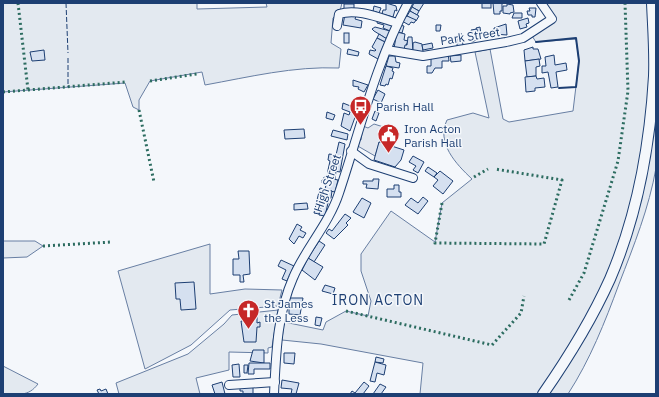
<svg xmlns="http://www.w3.org/2000/svg" width="659" height="397" viewBox="0 0 659 397" font-family="'IBM Plex Sans',sans-serif">
	<style>
		.green { fill: #e3e9f0; stroke: #687fa3 }
		.parking { fill: #e3e8f0; stroke: #687fa3 }
		.building { fill: #d5e0f0; stroke: #1d3f73 }
		.lines { fill: none; stroke-linecap: round; stroke-linejoin: round }
		.minor-casing { stroke: #1d3f73; stroke-width: 10 }
		.major-casing { stroke: #1d3f73; stroke-width: 12 }
		.minor { stroke: #f4f7fb; stroke-width: 8 }
		.major { stroke: #f4f7fb; stroke-width: 10 }
		.hedge { stroke: #2c6c60; stroke-width: 3; stroke-dasharray: 2 3; stroke-linecap: butt }
		.fence { stroke: #1d3f73; stroke-width: 1; stroke-dasharray: 5 2; stroke-linecap: butt }
		.wall { stroke: #1d3f73; stroke-width: 2 }
		.labels { text-anchor: middle; dominant-baseline: central; stroke-width: 3; stroke-linejoin: round; paint-order: stroke }
		.street-label { font-size: 12px; fill: #1d3f73; stroke: #f4f7fb }
		.poi-label { font-size: 12px; fill: #1d3f73; stroke: #f4f7fb; text-anchor: start }
		.quarter-label { font-size: 14px; letter-spacing: 1px; fill: #1d3f73; stroke: #f4f7fb }
	</style>
	<rect width="100%" height="100%" fill="#f4f7fb"/>
	<g class="green">
		<path d="M3,3H197V9L267,7L266,3H342L340,11L333,18L331,43L341,49L339,68C294,66 249,77 205,85L202,72L150,81L139,100V110L133,107L125,83L3,92Z"/>
		<path d="M544,3H656V168C649,208 634,245 619,284C605,322 590,360 568,394H420L423,363L321,344L282,340L284,322L323,330L326,322L346,311L368,316L371,301L361,271V254L391,211L435,242L442,203L472,179C456,164 436,143 447,120L473,113L489,118L475,52L490,49L503,119L509,122L573,111L579,61L576,39L536,42L532,36L555,21Z"/>
		<path d="M3,241H35L43,246L27,257L3,258Z"/>
		<path d="M210,244V294L245,289L282,290L278,306L230,310L191,345L145,369L118,271Z"/>
		<path d="M278,310L272,347L268,348V353L229,352V370L196,378L200,394H119L116,383L188,354L224,324L232,315Z"/>
		<path d="M3,366L38,384C28,397 19,394 3,394Z"/>
	</g>
	<path class="parking" d="M374,124L390,129L386,142L380,140L375,156L356,145L357,142L361,140L363,126L368,128Z"/>
	<g class="building">
		<path d="M386,3L396,6L397,11L395,10L393,17L382,14L383,10H386Z"/>
		<path d="M414,3H424L419,11L412,7Z"/>
		<rect x="482" y="3" width="9" height="5"/>
		<path d="M493,3H502V11H500V14H494Z"/>
		<rect x="344" y="4" width="10" height="5"/>
		<path d="M507,4L513,5L514,12L510,13V14L503,13V6H507Z"/>
		<path d="M374,6L381,8L379,13L373,11Z"/>
		<path d="M412,7L419,11L417,15L410,11Z"/>
		<path d="M529,8H536L535,17H532V15H528L527,11H530Z"/>
		<path d="M410,11L419,16L416,21L407,16Z"/>
		<path d="M514,13H522V18H512Z"/>
		<path d="M345,14L356,16L355,19L362,21L361,28L343,25Z"/>
		<path d="M407,16L416,20L414,23L411,22L409,25L402,21Z"/>
		<path d="M528,18L529,23L526,24L527,27L520,29L518,21Z"/>
		<path d="M378,19L393,24L390,31L383,28L384,25L377,23Z"/>
		<path d="M506,24L507,35L494,34V28Z"/>
		<path d="M399,25L404,26L402,33L397,32Z"/>
		<path d="M436,25H441L440,31H436Z"/>
		<path d="M375,27L390,31L387,39L374,31L372,29Z"/>
		<path d="M480,27L481,35L478,36L476,28Z"/>
		<path d="M477,29L478,39L472,42L469,40L468,34L472,33L471,30Z"/>
		<path d="M397,32L405,34L404,40L408,41L404,50L394,48Z"/>
		<rect x="344" y="33" width="5" height="10"/>
		<path d="M379,34L387,39L385,42L377,38Z"/>
		<path d="M459,34H462L463,46L457,47V38Z"/>
		<path d="M408,37H412L413,52L404,50L405,45H407Z"/>
		<path d="M377,38L385,42L378,59L369,54L370,50L375,51L376,50L372,47Z"/>
		<path d="M415,42L422,44L423,52H413V43Z"/>
		<path d="M432,43L433,48L423,50L422,45Z"/>
		<path d="M533,47V49H538L541,59L525,61L524,50Z"/>
		<path d="M348,49L359,52L358,56L347,54Z"/>
		<path d="M44,50L45,60L32,61L30,52Z"/>
		<path d="M448,53L449,61H442V68H435L432,73H427V66H431V55Z"/>
		<path d="M461,55V61L451,62L450,56Z"/>
		<path d="M554,55L555,65L566,63L567,70L556,72L558,87L551,88L548,72L542,73V66H546L545,57Z"/>
		<path d="M389,56H395L396,62L400,63L399,68L386,66Z"/>
		<path d="M539,59L540,66L536,67V76L527,77L525,61Z"/>
		<path d="M386,66L393,68L392,71L394,72L392,79L390,78L388,85L386,84L385,86L380,85Z"/>
		<path d="M536,76L537,79L544,78L545,87L535,88V91L526,92L525,77Z"/>
		<path d="M353,80L368,85L364,92L358,89L359,87L353,86Z"/>
		<path d="M378,90L385,94L381,103L373,99Z"/>
		<path d="M343,103L358,109L350,131L341,126L344,113L349,115L350,112L342,109Z"/>
		<path d="M375,111L379,113L376,121L372,119Z"/>
		<path d="M327,112L335,115L333,120L326,118Z"/>
		<path d="M304,129L305,138L285,139L284,130Z"/>
		<path d="M333,130L348,134L347,140L331,136Z"/>
		<path d="M339,142L345,144L340,172L328,170L330,161L328,160L329,154L336,155Z"/>
		<path d="M379,142L404,150L401,160L395,167L374,160Z"/>
		<path d="M413,156L424,162L418,173L413,170L416,166L409,162Z"/>
		<path d="M428,167L437,173L434,177L425,171Z"/>
		<path d="M328,170L336,171L335,179L329,178V181L324,180V177H327Z"/>
		<path d="M440,171L453,181L443,194L433,186L438,180L434,177Z"/>
		<path d="M329,178L338,180L335,192L325,190L326,184L322,183V180L329,181Z"/>
		<path d="M373,179H379L378,189L366,188L367,184H363V181H373Z"/>
		<path d="M394,185H399V192H401V197H387V189H394Z"/>
		<path d="M320,188L332,191L331,198H330L328,203L317,200Z"/>
		<path d="M423,197L428,201L418,214L405,205L411,198L418,203Z"/>
		<path d="M362,198L371,203L364,218L353,212Z"/>
		<path d="M317,200L322,202L319,214L314,213Z"/>
		<path d="M322,202L328,203L325,216L319,215Z"/>
		<path d="M307,203L308,209L294,210V204Z"/>
		<path d="M345,214L351,218L346,223L348,225L334,239L326,233L329,229L332,231Z"/>
		<path d="M297,224L302,227L300,230L306,233L303,238L299,236L294,244L289,239Z"/>
		<path d="M319,241L325,245L314,262L308,258Z"/>
		<path d="M238,251H249L250,274L243,275L244,282H240V275H233V259H239Z"/>
		<path d="M308,258L323,267L315,280L302,270Z"/>
		<path d="M281,260L294,266L287,281L282,279L286,270L278,266Z"/>
		<path d="M194,282L196,309L181,310L180,299H176L175,283Z"/>
		<path d="M325,285L335,288L333,294L322,291Z"/>
		<path d="M287,298H303L300,315L289,314V308H287Z"/>
		<path d="M247,313H257V323L260,322V327H257L256,342H244L241,321H247Z"/>
		<path d="M316,317L322,318L320,326L315,325Z"/>
		<path d="M253,350H264V363L250,361Z"/>
		<path d="M284,353H295L294,364L284,363Z"/>
		<path d="M376,357L384,359L383,363L375,362Z"/>
		<path d="M375,362L386,365L384,375L377,373L375,382L370,381Z"/>
		<path d="M249,363H270V369H254V374H248Z"/>
		<path d="M239,364L240,377H233L232,365Z"/>
		<path d="M244,365H248L247,373H244Z"/>
		<path d="M282,380L299,383L296,394H291L292,389L281,388Z"/>
		<path d="M222,382L225,394H215L212,385Z"/>
		<path d="M364,382L369,386L363,394H350L352,391L355,393Z"/>
		<path d="M380,384L386,387L381,394H373Z"/>
		<path d="M240,387H253V394H243V391H240Z"/>
		<path d="M100,389L101,391L106,389L108,394H99L97,390Z"/>
	</g>
	<g class="lines">
		<defs>
			<g id="minor">
				<path d="M337,26L339,14C357,8 380,18 397,23"/>
				<path d="M387,50L423,56L506,42L523,38L552,19L541,3"/>
				<path d="M351,151L369,164L413,178"/>
				<path d="M229,385L275,382"/>
				<path d="M274,394C276,355 277,314 293,278C305,249 329,224 339,193C360,130 376,62 408,3"/>
			</g>
			<path id="major" d="M543,394C568,358 592,319 610,279C637,216 650,144 654,76C655,52 653,27 652,3"/>
		</defs>
		<use href="#minor" class="minor-casing"/>
		<use href="#major" class="major-casing"/>
		<use href="#minor" class="minor"/>
		<use href="#major" class="major"/>
		<g class="hedge">
			<path d="M18,3L28,90"/>
			<path d="M150,81L197,74"/>
			<path d="M3,92L126,82"/>
			<path d="M139,110L154,182"/>
			<path d="M474,177L488,169"/>
			<path d="M442,203L435,243L544,244L562,180L495,169"/>
			<path d="M43,246L112,242"/>
			<path d="M569,300L584,273L618,161L628,91L625,3"/>
			<path d="M346,311L492,345L521,313L524,296"/>
		</g>
		<g class="fence">
			<path d="M66,3L68,53"/>
			<path d="M68,58V87"/>
		</g>
		<path class="wall" d="M536,42L576,38L579,61L576,87L559,88"/>
	</g>
	<defs>
		<symbol id="bus-pin" viewBox="-11 -11 22 30"><path d="M0 17L-7.5 6A9.5 9.5 0 1 1 7.5 6Z" fill="#c62828" stroke="#f4f7fb"/><path d="M-5-6H5V4H4V6H2V4H-2V6H-4V4H-5ZM-3.5-4V0h7V-4ZM-3.5 1.2v1.5H-2V1.2ZM2 1.2v1.5H3.5V1.2Z" fill="#fff"/></symbol>
		<symbol id="civic-pin" viewBox="-11 -11 22 30"><path d="M0 17L-7.5 6A9.5 9.5 0 1 1 7.5 6Z" fill="#c62828" stroke="#f4f7fb"/><path d="M-.6-6.5H3V-4.5H.6V-3L4-1V1h2V6H-6V1h2V-1L-.6-3ZM-1.2 2.5V6h2.4V2.5Z" fill="#fff"/></symbol>
		<symbol id="church-pin" viewBox="-11 -11 22 30"><path d="M0 17L-7.5 6A9.5 9.5 0 1 1 7.5 6Z" fill="#c62828" stroke="#f4f7fb"/><path d="M-1.2-6h2.4v3.5h3.3v2.4h-3.3V6h-2.4V-.1h-3.3v-2.4h3.3Z" fill="#fff"/></symbol>
	</defs>
	<g fill-rule="evenodd">
		<use href="#bus-pin" x="348" y="94" width="25" height="34"/>
		<use href="#civic-pin" x="376" y="122" width="25" height="34"/>
		<use href="#church-pin" x="236" y="298" width="25" height="34"/>
	</g>
	<g class="labels">
		<g class="street-label">
			<text transform="translate(470 36) rotate(-9)">Park Street</text>
			<text transform="translate(327 183) rotate(-71)">High Street</text>
		</g>
		<g class="poi-label">
			<text x="376" y="106">Parish Hall</text>
			<text x="404" y="128">Iron Acton<tspan x="404" dy="14">Parish Hall</tspan></text>
			<text x="264" y="303">St James<tspan x="264" dy="14">the Less</tspan></text>
		</g>
		<g class="quarter-label">
			<text x="378" y="300">IRON ACTON</text>
		</g>
	</g>
	<rect width="659" height="397" fill="none" stroke="#1d3f73" stroke-width="8"/>
</svg>
